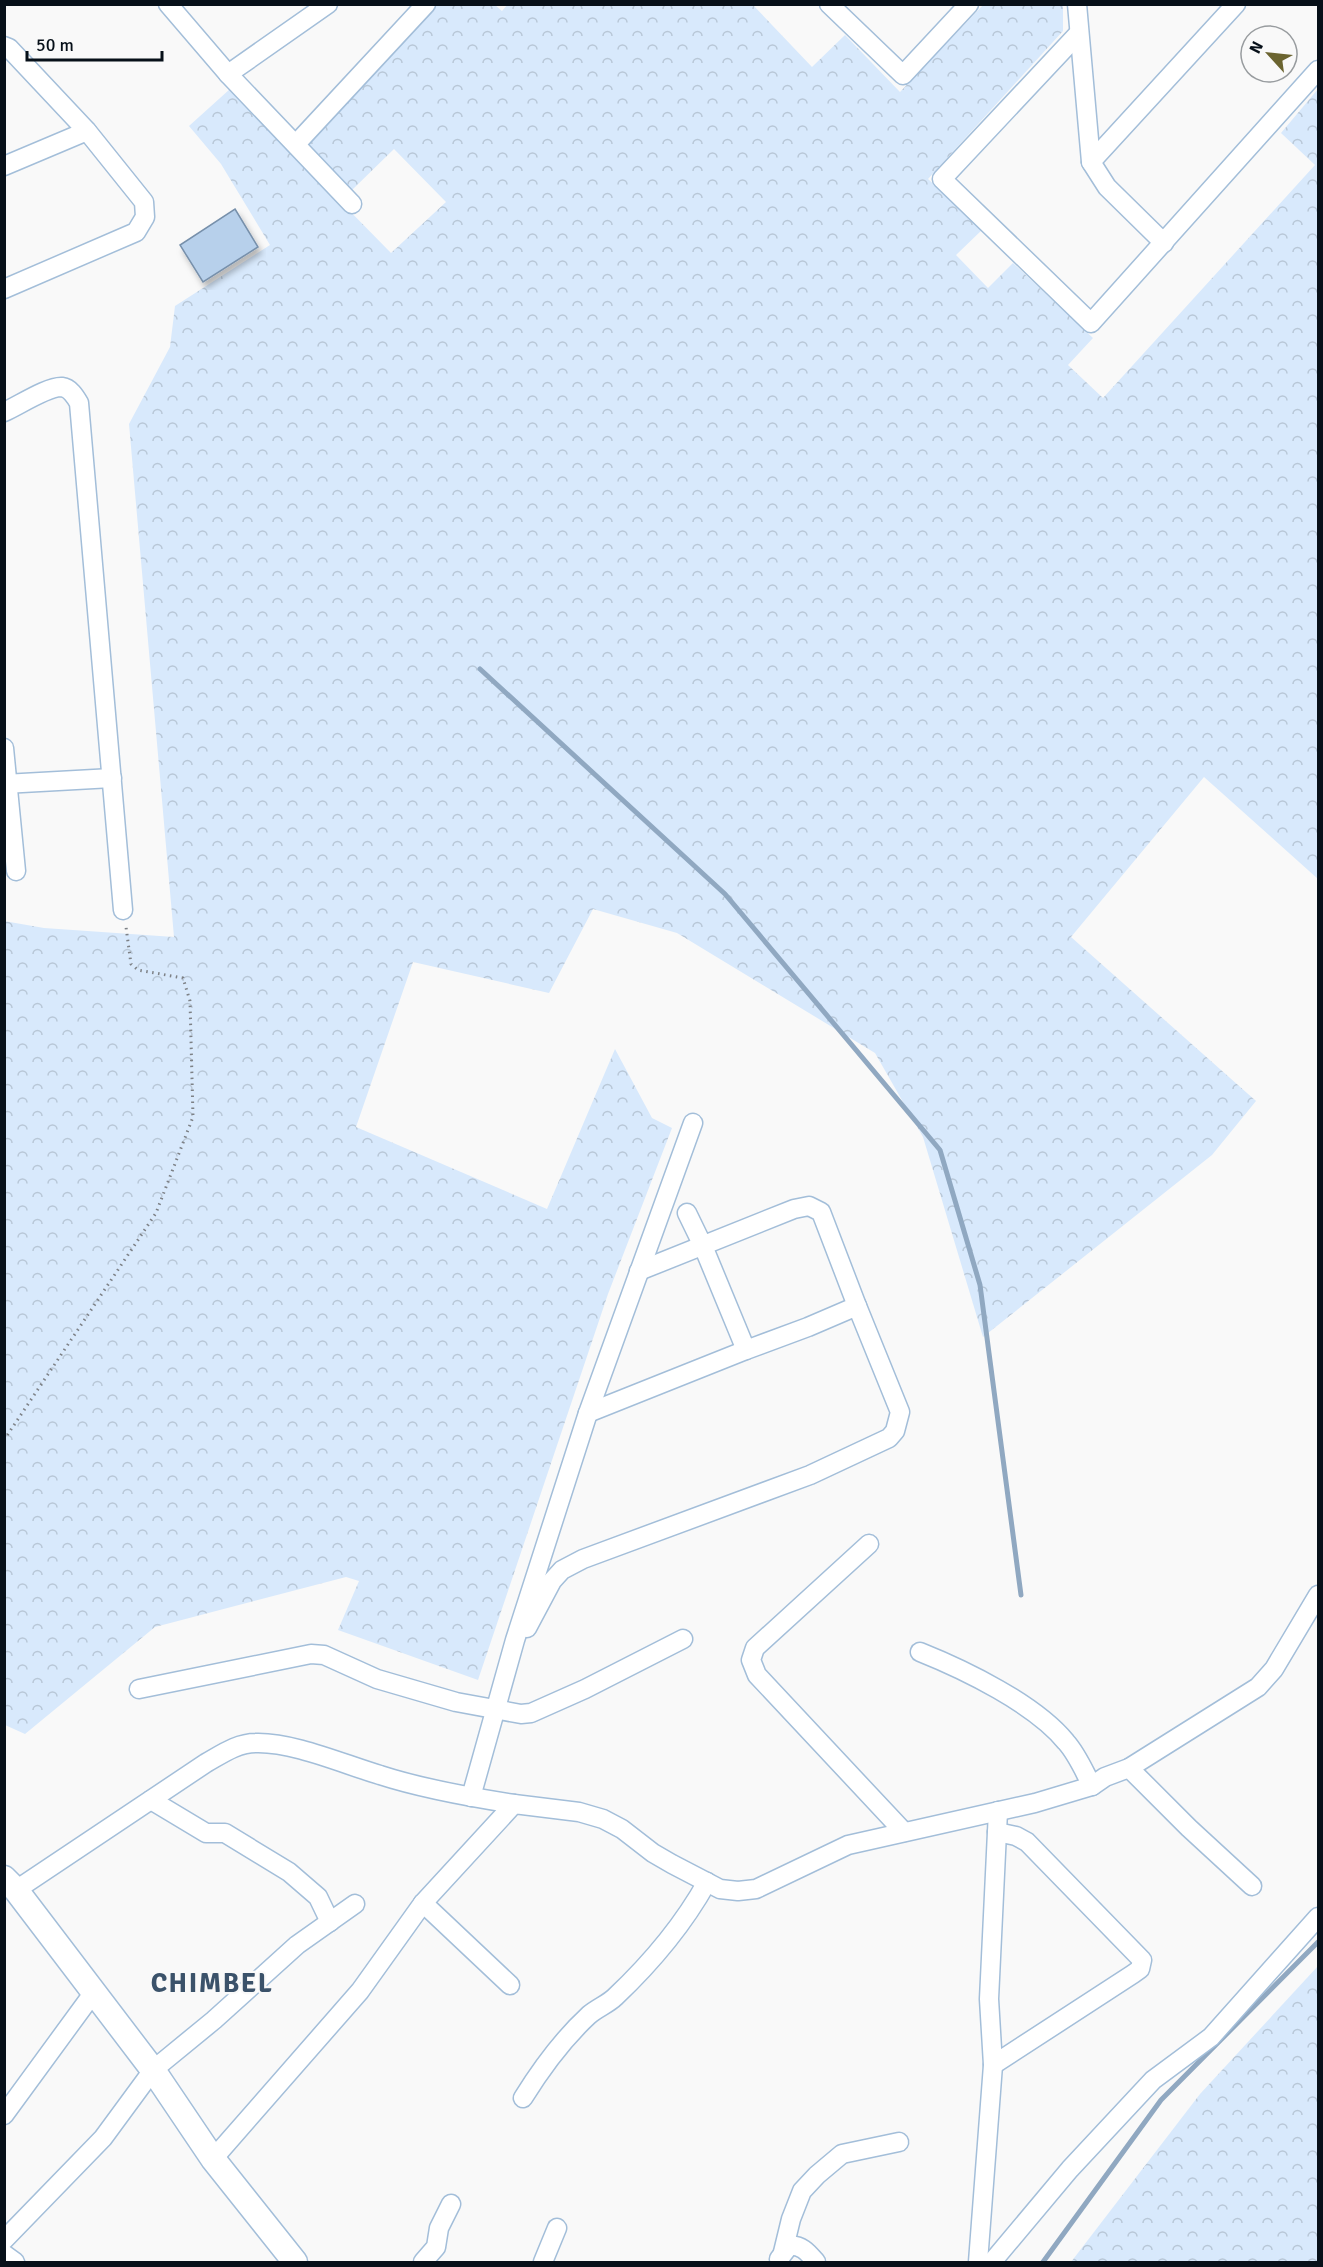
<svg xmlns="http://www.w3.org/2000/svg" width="1323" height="2267" viewBox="0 0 1323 2267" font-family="Signika,sans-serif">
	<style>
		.forest { fill: url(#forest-crowns) }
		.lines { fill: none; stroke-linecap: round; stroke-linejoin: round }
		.stream { stroke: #90a8c1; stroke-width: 5 }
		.building { fill: #b7d0eb; stroke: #7790ab; stroke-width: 1.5; filter: url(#shadow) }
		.minor-casing { stroke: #a3bed9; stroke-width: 21 }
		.major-casing { stroke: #a3bed9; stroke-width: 27 }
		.path { stroke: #7d8186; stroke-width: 3; stroke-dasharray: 1.5 4.5; stroke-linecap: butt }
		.minor { stroke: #fff; stroke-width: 18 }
		.major { stroke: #fff; stroke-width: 24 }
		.labels { text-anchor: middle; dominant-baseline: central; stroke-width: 4.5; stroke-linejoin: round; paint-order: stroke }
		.district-label { font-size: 27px; font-weight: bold; letter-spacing: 1.5px; fill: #3b526a; stroke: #f9f9f9 }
	</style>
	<defs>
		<pattern id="forest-crowns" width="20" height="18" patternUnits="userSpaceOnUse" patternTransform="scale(1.5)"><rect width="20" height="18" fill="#d8e9fc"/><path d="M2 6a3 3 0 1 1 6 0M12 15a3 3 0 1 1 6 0" fill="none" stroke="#b8c7d7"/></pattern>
		<filter id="shadow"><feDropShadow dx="3.5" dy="6" stdDeviation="3" flood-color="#0004"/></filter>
	</defs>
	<rect width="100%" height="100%" fill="#f9f9f9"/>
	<g class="forest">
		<path d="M508,4L753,5L812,67L845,35L900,92L983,5H1063V31L928,179L983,229L956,255L988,288L1013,263L1093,338L1068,365L1103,398L1315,165L1281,133L1318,89V879L1204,777L1071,937L1256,1101L1212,1155L983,1337L923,1137L875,1053L677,933L593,909L549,993L413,962L356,1127L547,1209L615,1049L652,1118L672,1128L608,1294L478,1680L338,1630L359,1581L346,1577L155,1627L25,1734L5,1725L4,921L44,928L174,937L129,424L170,347L175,306L270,245L221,164L189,126L230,89L391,253L446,202L394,149L352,190L308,143L436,5H495L502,11Z"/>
		<path d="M1318,1966V2262H1071L1200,2094Z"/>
	</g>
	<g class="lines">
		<g class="stream">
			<path d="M480,669L725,894L940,1150L980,1285L1021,1595"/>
			<path d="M1043,2262L1161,2100L1318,1942"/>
		</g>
	</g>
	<path class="building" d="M235,209L258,247L203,282L180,245Z"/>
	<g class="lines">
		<defs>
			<g id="minor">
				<path d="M168,4L228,74L352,204"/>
				<path d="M829,4L903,75L969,4"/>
				<path d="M1077,4L1091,162L1107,187L1164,243"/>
				<path d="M1078,34L942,179L1091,323L1318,70"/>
				<path d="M4,46L9,48L87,131L144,202L145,217L136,232L4,289"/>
				<path d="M228,74L328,4"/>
				<path d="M296,144L426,4"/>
				<path d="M1091,162L1236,4"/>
				<path d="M4,166L87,131"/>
				<path d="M4,412C18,406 48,386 62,387C70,388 75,396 79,403L123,910"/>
				<path d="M4,748L16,871"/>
				<path d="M4,784L112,778"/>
				<path d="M687,1213L703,1246L746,1350"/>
				<path d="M588,1413L746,1350L808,1327L857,1306L821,1212L809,1206L794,1209L639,1271"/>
				<path d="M869,1544L755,1648L751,1660L757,1675L904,1832"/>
				<path d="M527,1628L552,1581L562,1570L583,1559L810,1475L889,1438L895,1431L900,1412L857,1306"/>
				<path d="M920,1652C965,1670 1035,1704 1066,1742C1077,1754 1084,1771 1092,1786"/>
				<path d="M139,1689L311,1654L324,1655L377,1679L456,1702L521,1714L531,1713L585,1689L683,1639"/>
				<path d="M1129,1768L1189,1828L1252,1886"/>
				<path d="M471,1797L515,1640L588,1413L693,1123"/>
				<path d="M151,1800L206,1833H225L289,1872L318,1897L330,1922"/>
				<path d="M16,1890L206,1763C222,1754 237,1743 256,1743C293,1742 343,1764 380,1775C423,1789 469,1797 514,1804"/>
				<path d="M423,1903L510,1985"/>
				<path d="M993,2065L1133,1974L1140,1969L1142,1960L1027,1842L1016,1836L997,1832"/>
				<path d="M523,2098C541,2069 563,2039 589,2015C597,2008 608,2004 615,1997C651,1963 683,1925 707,1882"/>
				<path d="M4,2115L94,1992"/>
				<path d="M213,2159L360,1991L423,1903L514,1804L579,1812L603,1819L622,1829L653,1853L672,1864L720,1889L738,1891L756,1889L848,1845L1035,1803L1092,1786L1105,1777L1129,1768L1258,1687L1274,1669L1318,1595"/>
				<path d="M4,2240L103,2138L153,2070L214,2020L297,1945L355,1904"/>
				<path d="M783,2252L791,2219L802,2191L817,2175L842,2154L899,2142"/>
				<path d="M4,2254L15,2262"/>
				<path d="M779,2259L789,2246C802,2244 809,2254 816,2262"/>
				<path d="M423,2262L436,2247L439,2228L451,2204"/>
				<path d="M543,2262L557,2228"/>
				<path d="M978,2262L993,2065L989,1999L998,1811"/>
				<path d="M992,2262L1070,2169L1153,2080L1211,2037L1318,1917"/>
			</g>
			<path id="major" d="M4,1878L16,1890L153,2070L213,2159L295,2262"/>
		</defs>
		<use href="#minor" class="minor-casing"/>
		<use href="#major" class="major-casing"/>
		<path class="path" d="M4,1440L156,1213L193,1117L190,1001L183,978L138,970L131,964L126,927"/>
		<use href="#minor" class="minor"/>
		<use href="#major" class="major"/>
	</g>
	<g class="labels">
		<g class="district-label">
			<text x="212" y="1983">CHIMBEL</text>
		</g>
	</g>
	<rect width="1323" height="2267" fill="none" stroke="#071019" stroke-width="12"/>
	<g transform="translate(1269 54) rotate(297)"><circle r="28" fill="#f9f9f9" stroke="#989c9f" stroke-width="1.5"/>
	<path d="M0-4.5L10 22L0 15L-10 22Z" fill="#6b6430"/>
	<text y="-9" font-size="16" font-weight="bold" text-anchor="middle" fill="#071019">N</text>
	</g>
	<path d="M27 51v9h135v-9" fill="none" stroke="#071019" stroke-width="3"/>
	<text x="36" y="51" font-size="18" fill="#071019" stroke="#f9f9f9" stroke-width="4.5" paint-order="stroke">50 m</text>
</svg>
